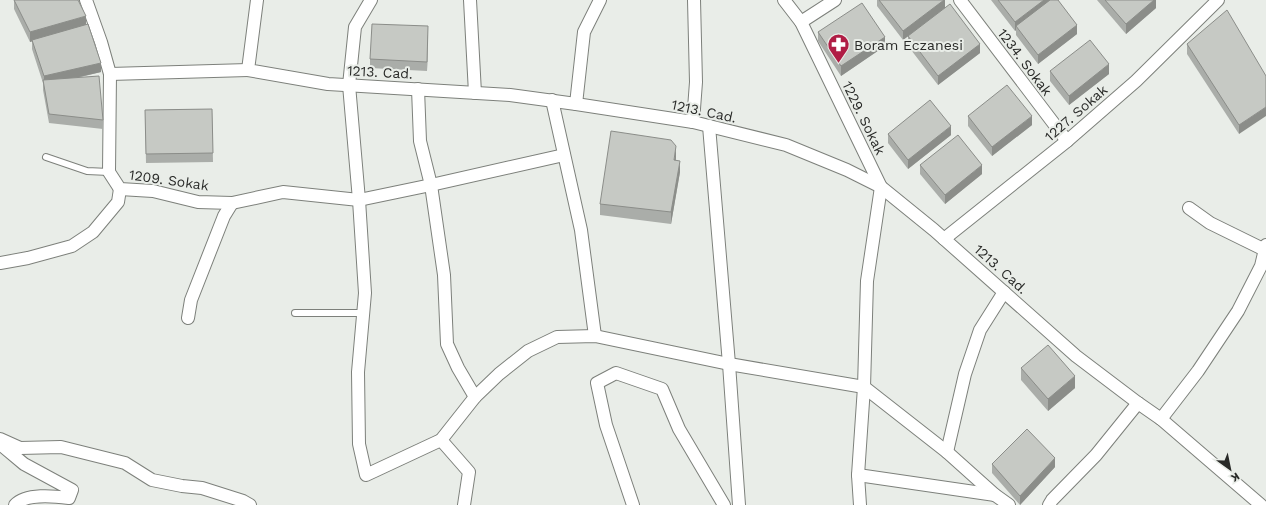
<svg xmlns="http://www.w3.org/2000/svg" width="1266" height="505" viewBox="0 0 1266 505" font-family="'Work Sans',sans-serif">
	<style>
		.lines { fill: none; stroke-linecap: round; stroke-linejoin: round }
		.lane-casing { stroke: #7d807b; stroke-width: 8 }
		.street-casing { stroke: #7d807b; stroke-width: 14 }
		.lane { stroke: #fff; stroke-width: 6 }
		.street { stroke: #fff; stroke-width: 12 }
		.wall { fill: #aaada9 }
		.shaded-wall { fill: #8b8d89 }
		.building { fill: #c6c9c4; stroke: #8b8d89 }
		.labels { text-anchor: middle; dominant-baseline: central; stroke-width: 4; stroke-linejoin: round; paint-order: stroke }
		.poi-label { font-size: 14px; fill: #292a28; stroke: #e9ede8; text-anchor: start }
		.street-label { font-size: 14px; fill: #292a28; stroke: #e9ede8 }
	</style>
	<rect width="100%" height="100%" fill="#e9ede8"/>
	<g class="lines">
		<defs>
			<g id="lane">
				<path d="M46,157L87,171L109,172"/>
				<path d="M295,313H363"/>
			</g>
			<g id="street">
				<path d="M86,0L101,42L110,74L109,172L120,189L153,191L198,202L232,203L283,192L359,200L431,185L564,155"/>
				<path d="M257,0L248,70L328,84L510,95L576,104L693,122L786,145L847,170L881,187L934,230L1076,356L1138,403L1161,419L1261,505"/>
				<path d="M371,0L355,27L349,85L359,200L365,293L358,372L359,444L366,475L441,440L475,397L499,374L528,351L557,337L595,336L729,364L864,387L947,452L995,495L1009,505"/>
				<path d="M470,0L475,93"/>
				<path d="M784,0L801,22L881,187L867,281L864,387L858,475L860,505"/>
				<path d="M960,0L1067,141"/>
				<path d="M801,22L835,0"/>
				<path d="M110,74L248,70"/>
				<path d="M418,89L420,141L431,185L444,275L447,344L458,368L475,397"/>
				<path d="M552,100L581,230L595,336"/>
				<path d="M576,104L584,32L600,0"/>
				<path d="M693,122L696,82L694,0"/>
				<path d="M709,126L729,364L739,505"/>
				<path d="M1189,208L1210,223L1265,250"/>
				<path d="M944,239L1067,141L1136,81L1218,0"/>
				<path d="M0,263L28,258L72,246L93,232L118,202L120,189"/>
				<path d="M188,318L191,300L224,216L232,203"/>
				<path d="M1161,419L1198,371L1238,311L1261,266L1266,245"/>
				<path d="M0,439L20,448L61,447L125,463L152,480L182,486L202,488L243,501L250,505"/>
				<path d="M441,440L469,472L464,505"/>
				<path d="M0,444L24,464L72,490L69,498C54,496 26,493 15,505"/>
				<path d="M947,452L965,374L980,330L1004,292"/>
				<path d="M858,475L995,495"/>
				<path d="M633,505L606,425L597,383L616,373L662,389L679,429L724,505"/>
				<path d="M1049,505L1052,500L1096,455L1138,403"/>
			</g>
		</defs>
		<use href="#lane" class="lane-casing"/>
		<use href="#street" class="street-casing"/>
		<use href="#lane" class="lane"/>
		<use href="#street" class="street"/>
	</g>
	<g class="wall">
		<path d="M14,0L86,25L101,72L77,78L103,120V129L49,123L43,90V83L32,49V41L30,42L14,9Z"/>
		<path d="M877,0H945V8L980,53L938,85L908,46V36L919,28L903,40L877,6Z"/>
		<path d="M991,0H1058L1077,34L1038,64L1016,35V30L1015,31Z"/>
		<path d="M1097,0H1156V8L1126,34Z"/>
		<path d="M818,32L885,46L841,76L818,41Z"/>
		<path d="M428,35L427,71L370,68V59Z"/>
		<path d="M1187,44L1266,76L1239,134L1187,54Z"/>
		<path d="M1050,71L1109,74L1069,105L1050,81Z"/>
		<path d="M212,109L213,162L146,163L145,110Z"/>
		<path d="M968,116L1032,125L992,156L968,126Z"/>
		<path d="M888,134L951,135L908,169L888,143Z"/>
		<path d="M676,158V160L680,172L671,224L600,215V204Z"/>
		<path d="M920,165L982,174L945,204L920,174Z"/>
		<path d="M1021,368L1075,388L1048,411L1021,380Z"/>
		<path d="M992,464L1055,467L1020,505L992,473Z"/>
	</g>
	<g class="shaded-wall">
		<path d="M944,0H945V8L903,40V31Z"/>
		<path d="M1044,0H1054L1016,26V30L1015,31V22Z"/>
		<path d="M1154,0H1156V8L1126,34V24Z"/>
		<path d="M86,16V26L30,42V32Z"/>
		<path d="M1077,25V34L1038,64V55Z"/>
		<path d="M428,26V35L427,71V62Z"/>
		<path d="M885,37V46L841,76V66Z"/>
		<path d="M980,44V53L938,85V76Z"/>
		<path d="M101,63V72L44,85V76Z"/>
		<path d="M1109,64V74L1069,105V96Z"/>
		<path d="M1266,107V116L1239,134V125Z"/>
		<path d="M1032,116V125L992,156V147Z"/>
		<path d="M951,126V135L908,169V160Z"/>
		<path d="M676,146V158L674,172V160Z"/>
		<path d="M680,161V172L671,224V212Z"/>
		<path d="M982,165V174L945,204V195Z"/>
		<path d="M1075,376V388L1048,411V399Z"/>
		<path d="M1055,458V467L1020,505V496Z"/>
	</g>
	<g class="building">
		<path d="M14,0H78L86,16L30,32Z"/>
		<path d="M879,0H944L903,31Z"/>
		<path d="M998,0H1044L1015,22Z"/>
		<path d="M1050,0H1058L1077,25L1038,55L1016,26Z"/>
		<path d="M1105,0H1154L1126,24Z"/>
		<path d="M862,3L885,37L841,66L818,32Z"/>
		<path d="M950,4L980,44L938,76L908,36Z"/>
		<path d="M1227,10L1266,76V107L1239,125L1187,44Z"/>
		<path d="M88,24L101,63L44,76L32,40Z"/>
		<path d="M372,24L428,26L427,62L370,59Z"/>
		<path d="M1090,40L1109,64L1069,96L1050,71Z"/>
		<path d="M99,76L103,120L49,114L43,80Z"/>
		<path d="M1007,85L1032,116L992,147L968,116Z"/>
		<path d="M930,100L951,126L908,160L888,134Z"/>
		<path d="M212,109L213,153L146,154L145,110Z"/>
		<path d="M611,131L671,140L676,146L674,160L680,161L671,212L600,204Z"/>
		<path d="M958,135L982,165L945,195L920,165Z"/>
		<path d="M1048,345L1075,376L1048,399L1021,368Z"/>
		<path d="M1027,429L1055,458L1020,496L992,464Z"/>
	</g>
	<defs>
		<symbol id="pharmacy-pin" viewBox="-11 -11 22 30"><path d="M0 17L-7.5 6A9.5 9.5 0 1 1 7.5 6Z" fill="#b01d45" stroke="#e9ede8"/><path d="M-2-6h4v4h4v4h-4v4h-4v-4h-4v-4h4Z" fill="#fff"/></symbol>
	</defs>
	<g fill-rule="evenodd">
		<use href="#pharmacy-pin" x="826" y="32" width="25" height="34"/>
	</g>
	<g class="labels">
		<g class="poi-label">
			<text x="854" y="45">Boram Eczanesi</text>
		</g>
		<g class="street-label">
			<text transform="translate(1025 62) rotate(53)">1234. Sokak</text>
			<text transform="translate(380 72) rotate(3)">1213. Cad.</text>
			<text transform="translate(704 111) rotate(12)">1213. Cad.</text>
			<text transform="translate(1076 113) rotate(-41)">1227. Sokak</text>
			<text transform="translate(864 118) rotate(64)">1229. Sokak</text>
			<text transform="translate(169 180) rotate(8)">1209. Sokak</text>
			<text transform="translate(1001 269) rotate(42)">1213. Cad.</text>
		</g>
	</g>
	<g transform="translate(1230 469) rotate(147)" stroke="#e9ede8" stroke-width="3" paint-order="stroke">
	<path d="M0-3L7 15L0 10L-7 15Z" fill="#292a28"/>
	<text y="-6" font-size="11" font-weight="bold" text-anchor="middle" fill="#292a28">K</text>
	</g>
</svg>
